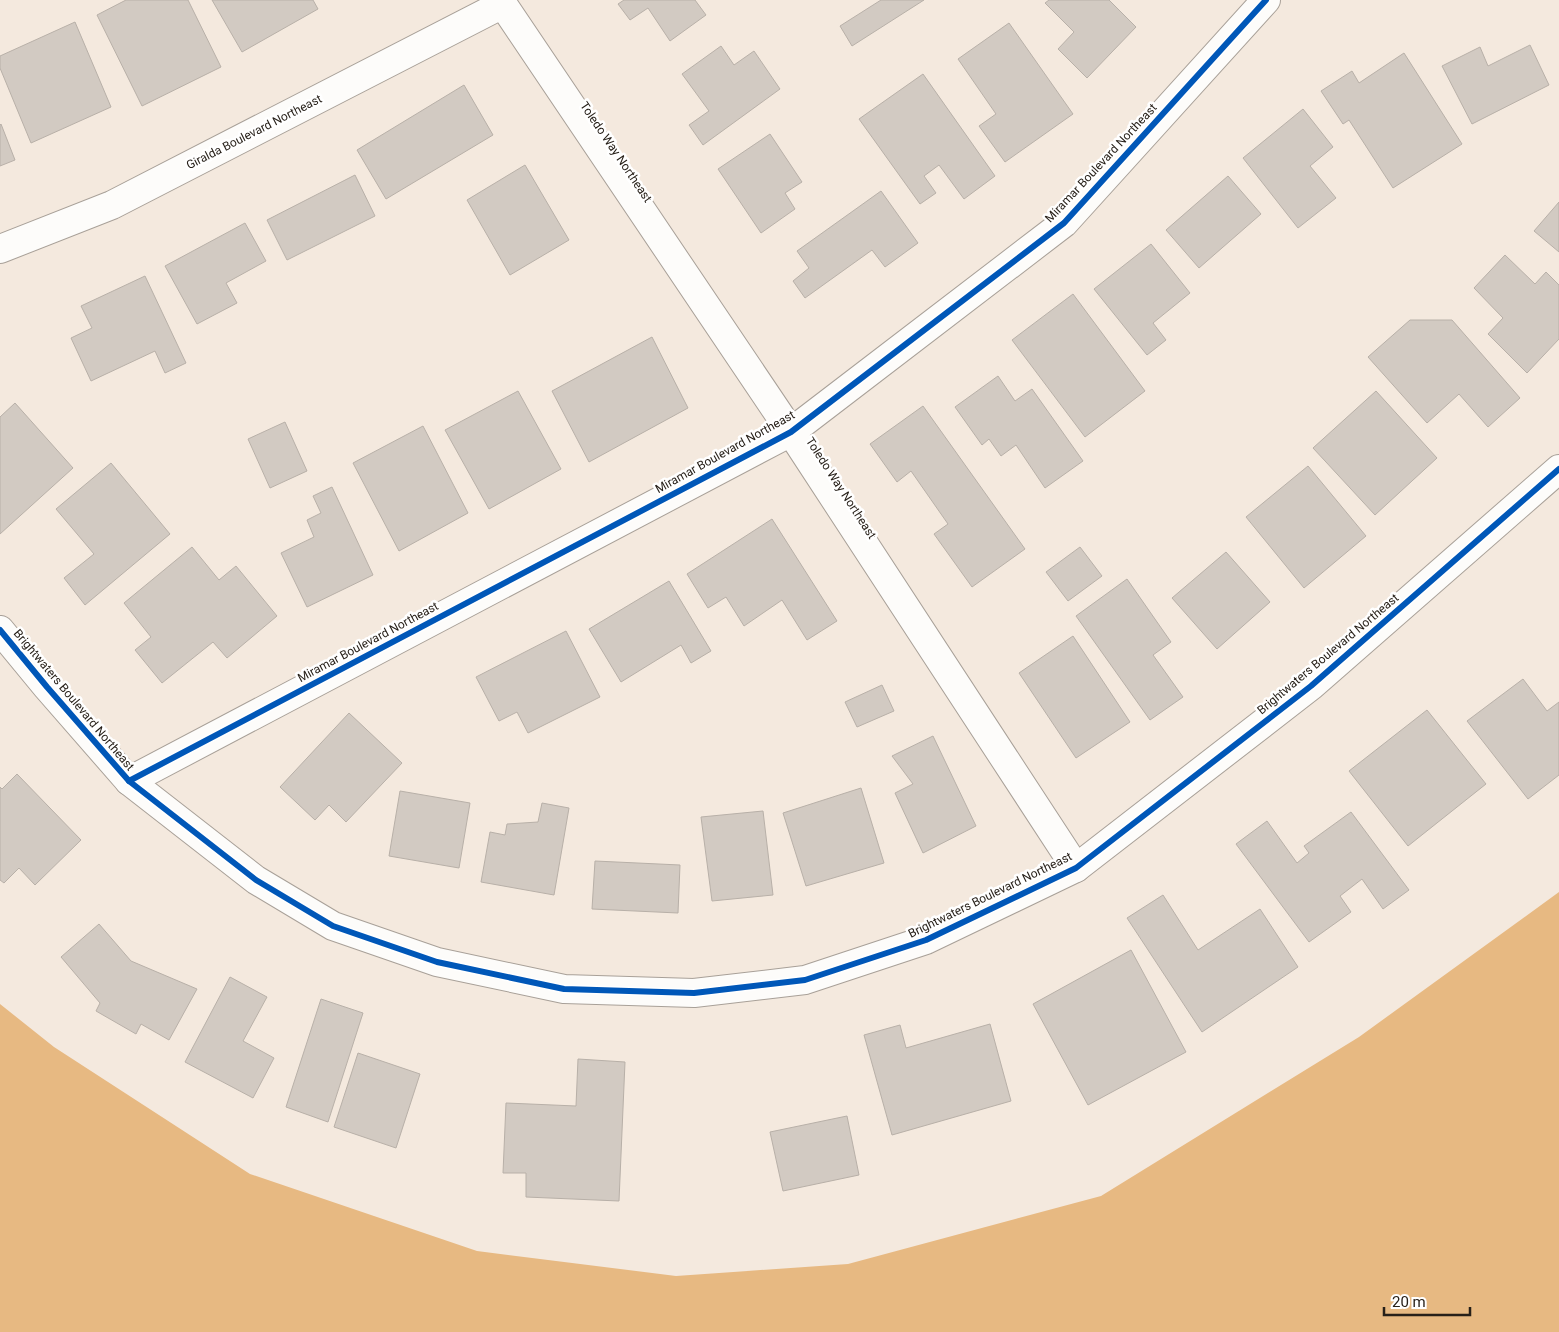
<svg xmlns="http://www.w3.org/2000/svg" width="1559" height="1332" viewBox="0 0 1559 1332" font-family="Roboto,sans-serif">
	<style>
		.water { fill: #e7b982 }
		.building { fill: #d2cac2; stroke: #b8b0a8 }
		.lines { fill: none; stroke-linecap: round; stroke-linejoin: round }
		.minor-casing { stroke: #a8a098; stroke-width: 30 }
		.minor { stroke: #fdfcfa; stroke-width: 28 }
		.cycleway-casing { stroke: #fff; stroke-width: 9 }
		.cycleway { stroke: #0057b8; stroke-width: 6 }
		.labels { text-anchor: middle; dominant-baseline: central; stroke-width: 5; stroke-linejoin: round; paint-order: stroke }
		.street-label { font-size: 12px; fill: #272019; stroke: #fff }
	</style>
	<rect width="100%" height="100%" fill="#f4e9de"/>
	<path class="water" d="M1559,892V1332H0V1004L54,1047L250,1174L477,1251L676,1276L848,1264L1101,1196L1359,1037Z"/>
	<g class="building">
		<path d="M126,0H188L221,67L142,106L97,15Z"/>
		<path d="M212,0H313L318,9L242,52Z"/>
		<path d="M624,0H695L706,15L670,41L648,8L630,20L618,4Z"/>
		<path d="M881,0H924L852,46L840,26Z"/>
		<path d="M1049,0H1109L1136,27L1087,78L1058,49L1074,32L1045,3Z"/>
		<path d="M75,22L111,107L31,143L0,68V56Z"/>
		<path d="M1009,23L1073,114L1005,162L979,126L996,114L958,59Z"/>
		<path d="M1530,45L1549,85L1472,124L1442,66L1480,47L1488,66Z"/>
		<path d="M721,46L734,65L754,51L780,89L703,145L689,125L709,111L682,74Z"/>
		<path d="M1404,53L1462,144L1393,188L1349,120L1343,124L1321,91L1352,71L1359,83Z"/>
		<path d="M923,74L995,176L964,199L939,165L924,176L936,193L920,204L859,119Z"/>
		<path d="M464,85L493,135L386,199L357,150Z"/>
		<path d="M1303,109L1333,147L1310,166L1336,198L1298,228L1243,158Z"/>
		<path d="M1,124L15,160L0,166V125Z"/>
		<path d="M770,134L802,182L785,193L795,209L761,233L718,169Z"/>
		<path d="M525,165L569,240L510,275L467,200Z"/>
		<path d="M355,175L375,216L287,260L267,220Z"/>
		<path d="M1228,176L1261,214L1199,268L1166,230Z"/>
		<path d="M881,191L918,243L885,267L872,250L805,298L793,281L809,268L797,251Z"/>
		<path d="M1559,202V252L1534,231Z"/>
		<path d="M245,223L266,261L226,283L237,303L197,324L165,266Z"/>
		<path d="M1151,244L1190,293L1153,323L1166,340L1147,355L1094,289Z"/>
		<path d="M1505,255L1535,284L1546,272L1559,285V339L1527,373L1488,334L1503,318L1474,288Z"/>
		<path d="M145,276L186,363L165,373L155,351L91,381L71,338L92,328L81,306Z"/>
		<path d="M1073,294L1145,391L1085,437L1012,340Z"/>
		<path d="M1410,320H1452L1520,398L1488,427L1459,394L1427,423L1368,357Z"/>
		<path d="M652,337L688,408L589,462L552,391Z"/>
		<path d="M998,376L1015,401L1032,389L1083,461L1045,488L1016,445L1001,456L989,439L982,445L955,407Z"/>
		<path d="M518,391L561,469L489,509L445,430Z"/>
		<path d="M1376,391L1437,458L1375,515L1313,448Z"/>
		<path d="M15,403L73,468L0,534V417Z"/>
		<path d="M923,406L1025,549L972,587L934,534L948,524L911,471L897,482L870,444Z"/>
		<path d="M285,422L307,471L270,488L248,439Z"/>
		<path d="M423,426L468,513L399,551L353,463Z"/>
		<path d="M111,463L170,534L85,605L64,578L94,554L56,509Z"/>
		<path d="M1308,466L1366,536L1304,588L1246,517Z"/>
		<path d="M332,487L373,575L307,607L281,553L314,537L307,520L321,513L313,496Z"/>
		<path d="M772,519L837,621L807,640L782,600L744,626L726,597L708,608L687,574Z"/>
		<path d="M192,547L219,580L236,566L277,616L227,658L213,642L162,683L135,650L151,637L124,603Z"/>
		<path d="M1080,547L1102,576L1068,601L1046,572Z"/>
		<path d="M1226,552L1270,602L1217,649L1172,598Z"/>
		<path d="M1127,579L1171,642L1153,655L1183,697L1150,720L1076,616Z"/>
		<path d="M669,581L711,651L691,663L681,645L621,682L589,629Z"/>
		<path d="M566,631L600,697L528,733L517,712L499,721L476,677Z"/>
		<path d="M1073,636L1130,722L1076,758L1019,673Z"/>
		<path d="M1523,679L1547,711L1559,702V775L1528,799L1467,721Z"/>
		<path d="M882,685L894,711L857,727L845,702Z"/>
		<path d="M1427,710L1486,784L1408,846L1349,771Z"/>
		<path d="M349,713L402,763L346,822L329,805L315,820L280,787Z"/>
		<path d="M933,736L976,826L923,853L895,793L913,784L892,756Z"/>
		<path d="M17,774L81,840L35,885L19,868L4,883L0,880V787L2,789Z"/>
		<path d="M861,788L884,863L806,886L783,813Z"/>
		<path d="M400,791L470,803L459,868L389,856Z"/>
		<path d="M542,803L569,808L554,895L481,882L490,832L505,835L507,824L538,822Z"/>
		<path d="M763,811L773,895L712,901L701,817Z"/>
		<path d="M1351,812L1409,890L1383,909L1362,879L1340,896L1351,912L1309,942L1236,844L1267,821L1297,863L1309,853L1304,846Z"/>
		<path d="M595,861L680,865L678,913L592,909Z"/>
		<path d="M1163,895L1198,950L1260,909L1298,967L1202,1032L1127,918Z"/>
		<path d="M99,924L131,961L197,989L169,1040L141,1024L136,1034L96,1011L100,1003L61,957Z"/>
		<path d="M1131,950L1186,1052L1088,1105L1033,1004Z"/>
		<path d="M230,977L267,997L243,1041L274,1058L253,1098L185,1062Z"/>
		<path d="M321,999L363,1013L328,1122L286,1107Z"/>
		<path d="M990,1024L1011,1101L892,1135L864,1035L900,1025L906,1048Z"/>
		<path d="M358,1053L420,1074L396,1148L334,1127Z"/>
		<path d="M578,1059L625,1062L619,1201L526,1197V1173H503L506,1103L576,1106Z"/>
		<path d="M847,1116L859,1175L783,1191L770,1132Z"/>
	</g>
	<g class="lines">
		<defs>
			<g id="minor">
				<path d="M500,0L791,432L1076,868"/>
				<path d="M0,249L112,205L503,4"/>
				<path d="M0,630L47,687L129,781L256,880L333,926L437,962L564,989L694,993L805,980L926,940L1076,868L1311,686L1559,469"/>
				<path d="M129,781L791,432L1064,223L1266,0"/>
			</g>
		</defs>
		<use href="#minor" class="minor-casing"/>
		<use href="#minor" class="minor"/>
		<defs>
			<g id="cycleway">
				<path d="M0,630L47,687L129,781L256,880L333,926L437,962L564,989L694,993L805,980L926,940L1076,868L1311,686L1559,469"/>
				<path d="M129,781L791,432L1064,223L1266,0"/>
			</g>
		</defs>
		<use href="#cycleway" class="cycleway-casing"/>
		<use href="#cycleway" class="cycleway"/>
	</g>
	<g class="labels">
		<g class="street-label">
			<text transform="translate(254 132) rotate(-27)">Giralda Boulevard Northeast</text>
			<text transform="translate(616 152) rotate(56)">Toledo Way Northeast</text>
			<text transform="translate(1101 163) rotate(-47)">Miramar Boulevard Northeast</text>
			<text transform="translate(725 452) rotate(-29)">Miramar Boulevard Northeast</text>
			<text transform="translate(841 488) rotate(57)">Toledo Way Northeast</text>
			<text transform="translate(368 642) rotate(-28)">Miramar Boulevard Northeast</text>
			<text transform="translate(1328 654) rotate(-40)">Brightwaters Boulevard Northeast</text>
			<text transform="translate(74 700) rotate(50)">Brightwaters Boulevard Northeast</text>
			<text transform="translate(990 895) rotate(-26)">Brightwaters Boulevard Northeast</text>
		</g>
	</g>
	<path d="M1384 1307v8h86v-8" fill="none" stroke="#272019" stroke-width="2.5"/>
	<text x="1392" y="1307" font-size="15" fill="#272019" stroke="#ffffff" stroke-width="4" paint-order="stroke">20 m</text>
</svg>
